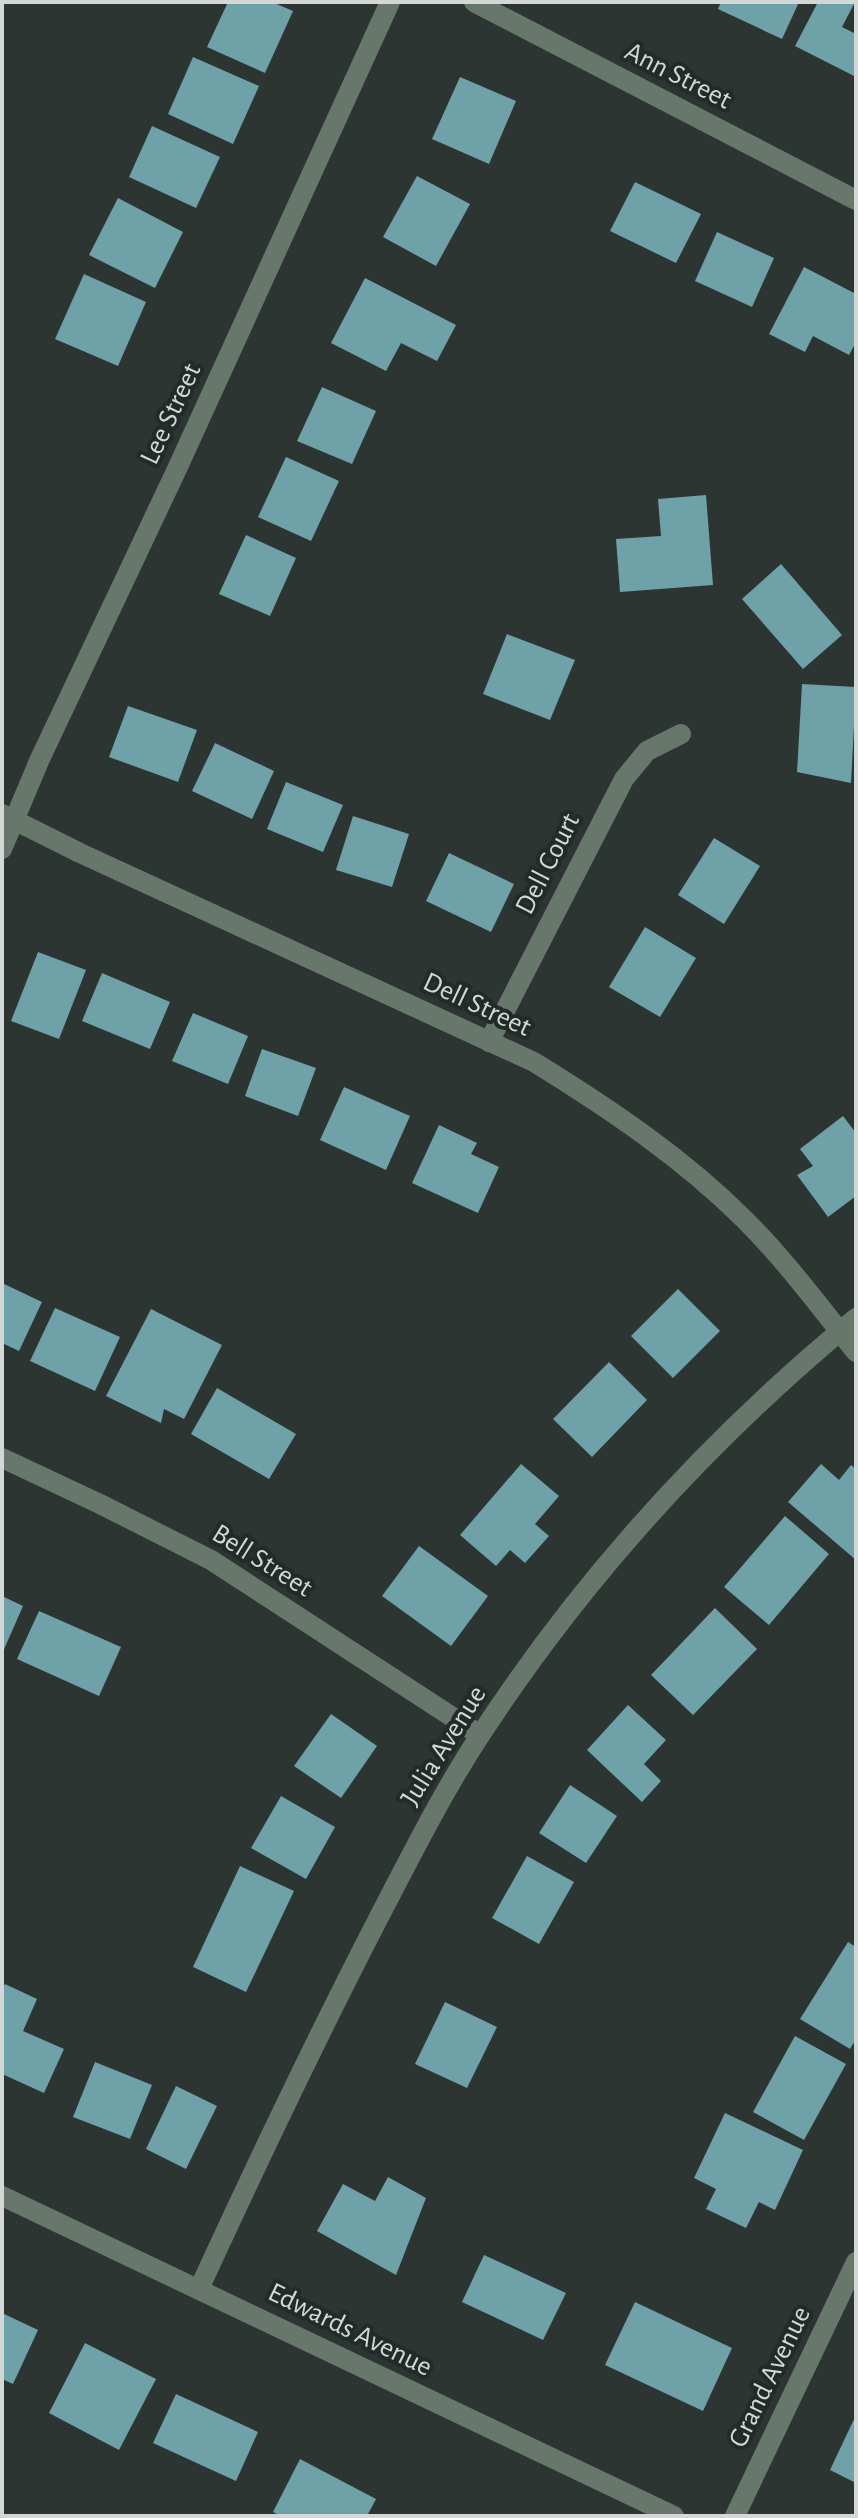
<svg xmlns="http://www.w3.org/2000/svg" width="858" height="2518" viewBox="0 0 858 2518" font-family="'Alegreya Sans',sans-serif">
	<style>
		.building { fill: #6ea1a8 }
		.lines { fill: none; stroke-linecap: round; stroke-linejoin: round }
		.minor { stroke: #68776c; stroke-width: 20 }
		.labels { text-anchor: middle; dominant-baseline: central; stroke-width: 8; stroke-linejoin: round; paint-order: stroke }
		.street-label { font-size: 28px; fill: #d3d8d7; stroke: #232b29 }
	</style>
	<rect width="100%" height="100%" fill="#2d3533"/>
	<g class="building">
		<path d="M228,2H272L293,11L265,73L207,47Z"/>
		<path d="M721,2H799L782,39L718,9Z"/>
		<path d="M818,2H855L842,27L856,34V77L795,46Z"/>
		<path d="M193,57L259,86L233,144L168,114Z"/>
		<path d="M460,77L516,101L489,164L432,139Z"/>
		<path d="M152,126L220,157L196,208L129,177Z"/>
		<path d="M417,176L470,204L436,266L383,237Z"/>
		<path d="M635,182L701,214L676,263L610,231Z"/>
		<path d="M118,198L183,232L155,288L89,255Z"/>
		<path d="M717,232L774,258L752,307L695,281Z"/>
		<path d="M804,267L856,294V342L849,355L813,336L805,352L769,334Z"/>
		<path d="M84,274L146,302L118,366L55,339Z"/>
		<path d="M365,278L456,325L437,361L401,343L386,371L331,343Z"/>
		<path d="M322,387L376,411L352,464L297,441Z"/>
		<path d="M286,457L339,481L311,541L258,517Z"/>
		<path d="M706,495L713,585L620,592L616,539L661,536L658,499Z"/>
		<path d="M246,535L296,558L270,616L219,594Z"/>
		<path d="M781,564L842,635L803,669L742,599Z"/>
		<path d="M507,634L575,660L550,720L483,694Z"/>
		<path d="M802,684L856,687L851,783L797,772Z"/>
		<path d="M128,706L197,730L178,782L109,757Z"/>
		<path d="M215,743L274,771L252,819L192,791Z"/>
		<path d="M286,782L343,805L323,852L267,829Z"/>
		<path d="M353,816L409,834L392,887L336,870Z"/>
		<path d="M714,838L760,866L724,924L678,895Z"/>
		<path d="M449,853L514,884L491,932L426,901Z"/>
		<path d="M645,927L696,958L660,1017L609,987Z"/>
		<path d="M38,952L86,970L59,1039L11,1021Z"/>
		<path d="M102,973L170,1002L150,1049L82,1021Z"/>
		<path d="M193,1013L248,1036L228,1084L172,1061Z"/>
		<path d="M262,1049L316,1068L298,1116L245,1096Z"/>
		<path d="M344,1087L410,1116L386,1170L320,1140Z"/>
		<path d="M843,1116L856,1133V1196L828,1217L797,1175L813,1166L800,1149Z"/>
		<path d="M439,1125L477,1143L471,1154L499,1167L478,1213L412,1183Z"/>
		<path d="M2,1283L42,1302L19,1351L2,1343Z"/>
		<path d="M678,1289L720,1331L673,1378L631,1336Z"/>
		<path d="M55,1308L120,1337L95,1391L30,1361Z"/>
		<path d="M151,1309L222,1345L184,1419L164,1409L161,1423L106,1396Z"/>
		<path d="M609,1362L647,1400L592,1457L553,1419Z"/>
		<path d="M217,1388L296,1434L269,1479L191,1434Z"/>
		<path d="M521,1464L559,1496L535,1524L549,1536L525,1563L510,1550L496,1566L460,1535Z"/>
		<path d="M821,1464L839,1480L851,1465L856,1469V1560L788,1502Z"/>
		<path d="M785,1516L829,1554L769,1625L724,1587Z"/>
		<path d="M419,1546L488,1596L451,1646L382,1596Z"/>
		<path d="M2,1596L23,1606L2,1654Z"/>
		<path d="M715,1608L757,1649L693,1715L651,1675Z"/>
		<path d="M39,1611L121,1647L99,1696L17,1659Z"/>
		<path d="M628,1705L666,1740L644,1764L661,1781L642,1802L587,1750Z"/>
		<path d="M331,1714L377,1746L341,1798L294,1766Z"/>
		<path d="M570,1785L617,1816L586,1863L539,1833Z"/>
		<path d="M281,1796L335,1827L306,1879L251,1848Z"/>
		<path d="M527,1856L574,1882L539,1944L492,1918Z"/>
		<path d="M240,1866L294,1891L246,1992L193,1967Z"/>
		<path d="M848,1942L856,1947V2039L850,2049L800,2019Z"/>
		<path d="M5,1984L37,1999L23,2031L64,2049L44,2093L2,2074V1990Z"/>
		<path d="M445,2002L497,2027L467,2088L415,2064Z"/>
		<path d="M795,2036L846,2064L804,2140L753,2112Z"/>
		<path d="M95,2062L152,2085L130,2139L73,2117Z"/>
		<path d="M176,2086L217,2106L186,2169L146,2149Z"/>
		<path d="M725,2113L803,2150L775,2210L759,2202L746,2228L706,2209L716,2189L694,2178Z"/>
		<path d="M388,2177L426,2198L396,2275L317,2231L343,2184L375,2201Z"/>
		<path d="M484,2255L566,2293L543,2340L462,2302Z"/>
		<path d="M635,2302L732,2348L703,2411L605,2365Z"/>
		<path d="M2,2313L38,2330L13,2384L2,2379Z"/>
		<path d="M85,2343L156,2379L119,2450L49,2413Z"/>
		<path d="M176,2394L258,2432L236,2481L153,2443Z"/>
		<path d="M856,2415V2483L830,2470Z"/>
		<path d="M300,2459L376,2499L367,2516H281L273,2512Z"/>
	</g>
	<g class="lines">
		<g class="minor">
			<path d="M474,2L856,200"/>
			<path d="M2,814L80,853L534,1062C610,1109 683,1158 745,1220C786,1261 820,1307 856,1352"/>
			<path d="M2,849L39,761L177,469L390,2"/>
			<path d="M489,1042L624,779L647,751L681,734"/>
			<path d="M2,1458L100,1504L211,1560L480,1735"/>
			<path d="M2,2196L674,2516"/>
			<path d="M199,2289C256,2165 315,2041 378,1919C411,1856 442,1793 481,1734C585,1575 709,1439 856,1318"/>
			<path d="M735,2516L856,2262"/>
		</g>
	</g>
	<g class="labels">
		<g class="street-label">
			<text transform="translate(678 76) rotate(27)">Ann Street</text>
			<text transform="translate(171 414) rotate(-65)">Lee Street</text>
			<text transform="translate(548 864) rotate(-63)">Dell Court</text>
			<text transform="translate(477 1005) rotate(25)">Dell Street</text>
			<text transform="translate(262 1561) rotate(32)">Bell Street</text>
			<text transform="translate(444 1746) rotate(-58)">Julia Avenue</text>
			<text transform="translate(350 2330) rotate(26)">Edwards Avenue</text>
			<text transform="translate(770 2377) rotate(-64)">Grand Avenue</text>
		</g>
	</g>
	<rect width="858" height="2518" fill="none" stroke="#d3d8d7" stroke-width="8"/>
</svg>
